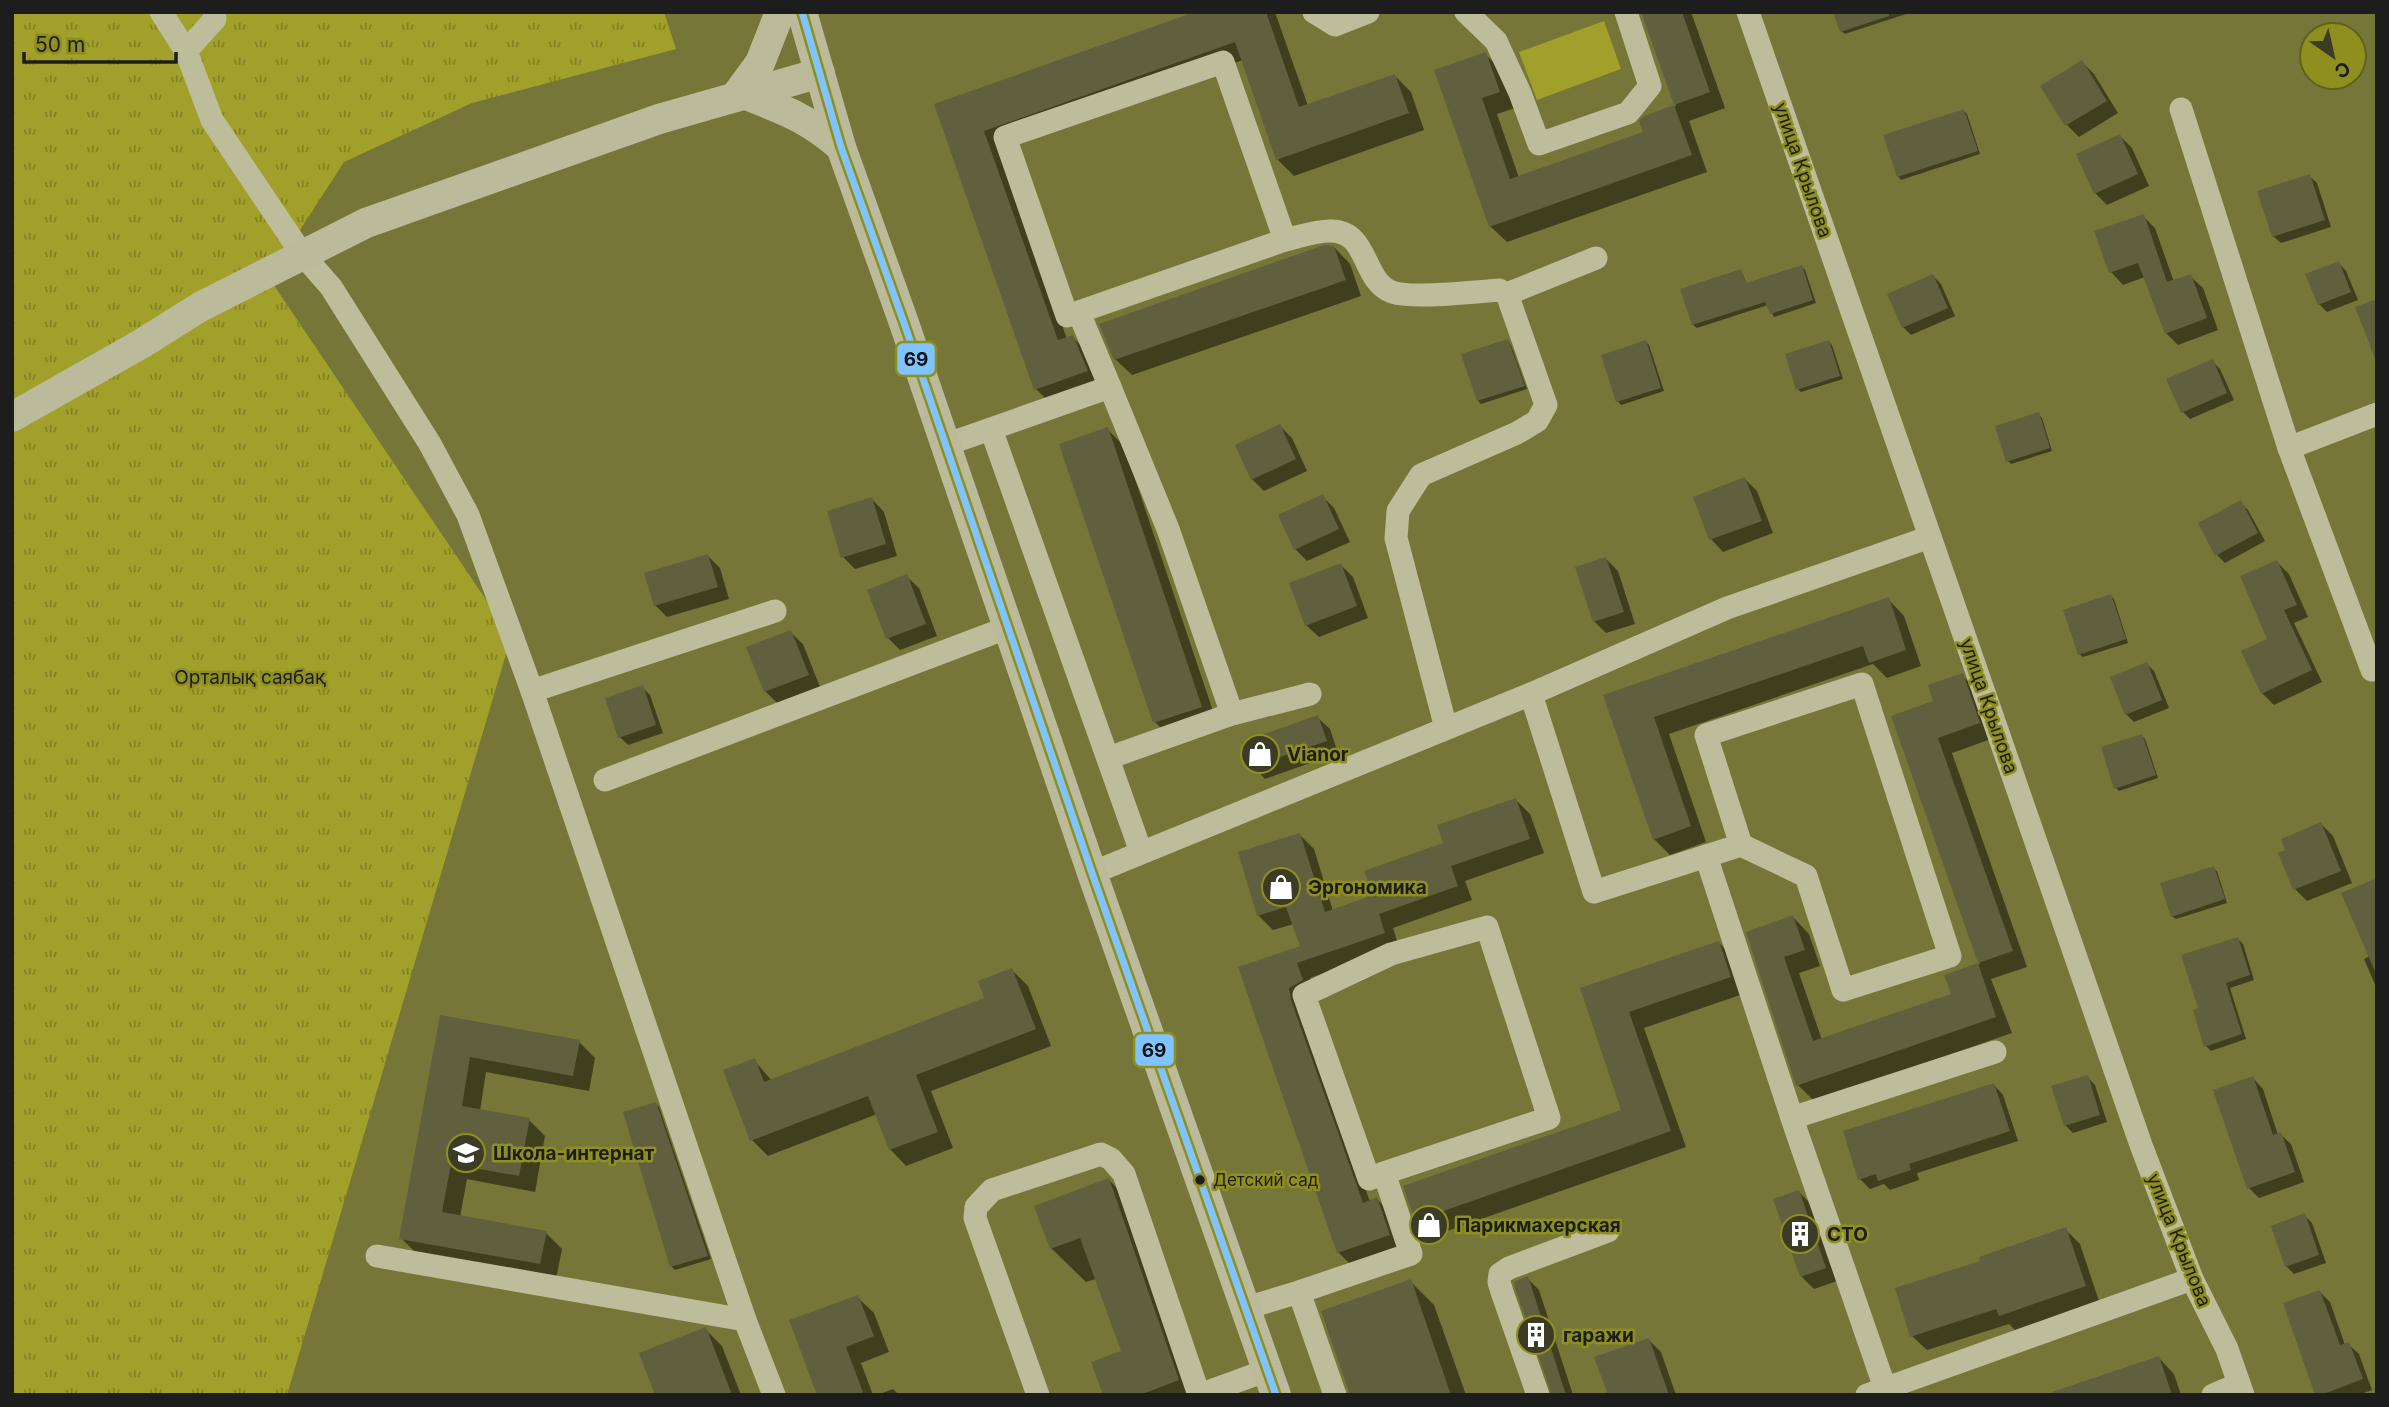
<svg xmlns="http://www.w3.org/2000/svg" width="2389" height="1407" viewBox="0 0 2389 1407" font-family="Inter,sans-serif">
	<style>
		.green { fill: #a1a02a }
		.park { fill: url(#park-tufts) }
		.shadow { fill: #0007 }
		.building { fill: #60603f }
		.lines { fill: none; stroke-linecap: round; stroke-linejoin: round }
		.minor { stroke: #bdbd9b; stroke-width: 23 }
		.major { stroke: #bbbb9b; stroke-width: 30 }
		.bus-1-casing { stroke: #8f8f1f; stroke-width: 12 }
		.bus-1 { stroke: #80c4ff; stroke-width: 7 }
		.bus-dot { fill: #1d1d1d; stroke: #8f8f1f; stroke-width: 2.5 }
		.labels { text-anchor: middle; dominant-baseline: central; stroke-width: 5; stroke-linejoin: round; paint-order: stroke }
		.bus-label { font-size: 17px; fill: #1d1d1d; stroke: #8f8f1f; text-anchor: start }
		.street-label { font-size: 19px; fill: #1d1d1d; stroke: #8f8f1f }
		.park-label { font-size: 19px; fill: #1d1d1b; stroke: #8f8f1f }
		.poi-label { font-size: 19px; font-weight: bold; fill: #1d1d1d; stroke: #8f8f1f; text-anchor: start }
		.line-badge { stroke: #8f8f1f; stroke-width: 2.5 }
		.pale-badge-label { font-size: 19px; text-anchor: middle; font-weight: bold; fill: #111 }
	</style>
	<defs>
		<pattern id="park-tufts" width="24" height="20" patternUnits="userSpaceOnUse" patternTransform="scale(1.75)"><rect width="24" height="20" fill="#a1a02a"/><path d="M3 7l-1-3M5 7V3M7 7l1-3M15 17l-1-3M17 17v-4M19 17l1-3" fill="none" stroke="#838223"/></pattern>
	</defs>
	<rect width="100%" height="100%" fill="#767638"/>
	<path class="green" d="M1604,21L1621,69L1537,100L1519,52Z"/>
	<path class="park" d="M12,12H664L676,49L472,103L344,162L269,278L511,637L287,1395H12Z"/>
	<g class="shadow">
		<path d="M1200,12H1275L1308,106L1395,76L1411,92L1424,130L1294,176L1278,160L1243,60L999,147L1067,339L1072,337L1089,353L1103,387L1052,405L1036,389L936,105Z"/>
		<path d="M1643,12H1691L1725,108L1689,121L1707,172L1507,242L1490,226L1436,71L1485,54L1501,70L1515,108L1497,114L1519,178L1646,133L1645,117L1676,106Z"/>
		<path d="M1835,12H1912L1845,34L1841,31Z"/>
		<path d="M2082,62L2094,74L2118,113L2079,137L2067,125L2043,86Z"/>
		<path d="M1964,111L1967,114L1980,154L1901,180L1898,176Z"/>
		<path d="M2120,136L2132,148L2149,186L2107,205L2095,193Z"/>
		<path d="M2309,176L2317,183L2331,227L2281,243L2273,236Z"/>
		<path d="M2143,216L2155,228L2174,282L2190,276L2203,288L2218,330L2178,345L2166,333L2145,277L2123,285L2111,272L2097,233Z"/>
		<path d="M1334,247L1350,264L1361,296L1132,375L1115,359Z"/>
		<path d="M2339,263L2346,271L2358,300L2327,312L2319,304Z"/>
		<path d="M1802,267L1805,270L1816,303L1774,317L1768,305L1697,328L1693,325L1741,271L1747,284Z"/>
		<path d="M1933,276L1941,284L1955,316L1911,335L1903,327Z"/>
		<path d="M1508,341L1511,345L1527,389L1481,404L1478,401Z"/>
		<path d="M1646,342L1649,345L1664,391L1621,405L1618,401Z"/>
		<path d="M1829,342L1832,345L1843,379L1801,392L1798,389Z"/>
		<path d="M2212,361L2220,369L2234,400L2190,419L2183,412Z"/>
		<path d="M2038,414L2042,418L2052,451L2011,464L2008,461Z"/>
		<path d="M1280,426L1292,438L1307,471L1264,491L1252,479Z"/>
		<path d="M1108,430L1124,446L1217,723L1171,738L1155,722Z"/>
		<path d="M1745,479L1757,491L1773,533L1723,552L1711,539L1695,498Z"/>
		<path d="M1322,496L1334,508L1350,542L1307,561L1295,549Z"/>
		<path d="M872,499L884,512L897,556L855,569L843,557Z"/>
		<path d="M2240,502L2248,510L2265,541L2225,563L2217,555L2200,524Z"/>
		<path d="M708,556L720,568L729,599L667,617L655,605Z"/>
		<path d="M1606,559L1618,571L1635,624L1606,633L1594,621Z"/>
		<path d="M2277,562L2289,574L2308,617L2294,623L2322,682L2274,705L2262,693Z"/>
		<path d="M1341,565L1353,577L1368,618L1319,637L1306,625Z"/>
		<path d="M906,576L919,588L937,636L900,650L888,638Z"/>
		<path d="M2111,596L2114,599L2128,643L2083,657L2079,654Z"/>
		<path d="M1888,599L1904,616L1921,666L1887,678L1873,664L1669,734L1706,842L1670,855L1654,839L1605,696Z"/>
		<path d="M790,632L803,644L820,687L777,703L765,691Z"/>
		<path d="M2147,664L2154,671L2169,708L2134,722L2126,714Z"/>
		<path d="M1962,675L1977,691L1994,738L1952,753L2027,967L1991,979L2012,1033L1814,1101L1798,1085L1748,933L1793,917L1809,934L1820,966L1799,973L1822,1040L1953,995L1946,977L1980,964L1893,717L1936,702Z"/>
		<path d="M642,687L650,695L663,733L628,745L620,737Z"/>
		<path d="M1317,717L1330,729L1338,753L1265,779L1253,766L1244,743Z"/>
		<path d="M2142,736L2145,739L2158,778L2119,791L2116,788Z"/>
		<path d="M1516,800L1530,814L1544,853L1465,881L1472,900L1393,928L1399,947L1310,978L1316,995L1305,1016L1370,1202L1377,1199L1391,1214L1403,1250L1353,1267L1338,1252L1240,968L1302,947L1294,924L1273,930L1259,916L1240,853L1300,835L1314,849L1333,911L1375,896L1446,844Z"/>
		<path d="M2321,824L2333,836L2352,883L2307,901L2295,889Z"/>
		<path d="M2213,868L2217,871L2227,903L2176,919L2172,916Z"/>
		<path d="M2377,880V989L2364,959L2370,956Z"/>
		<path d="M2238,939L2243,944L2254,980L2230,988L2246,1039L2211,1051L2206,1046L2200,1010Z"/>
		<path d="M1719,943L1735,959L1746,993L1644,1028L1686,1147L1433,1236L1416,1220L1623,1111L1582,989Z"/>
		<path d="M1012,970L1028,986L1051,1046L931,1091L953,1148L906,1166L890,1149L877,1114L768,1156L752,1140L754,1060L772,1081L987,999Z"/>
		<path d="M441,1017L579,1042L595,1058L589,1091L486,1072L480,1111L529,1120L545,1136L535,1192L467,1179L460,1217L546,1233L562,1249L556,1279L417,1254L401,1238Z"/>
		<path d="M2087,1077L2095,1085L2107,1122L2073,1133L2065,1125Z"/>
		<path d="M2253,1078L2263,1089L2278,1135L2280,1134L2291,1144L2304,1182L2259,1198L2249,1188Z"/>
		<path d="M1994,1085L2003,1095L2018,1141L1917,1173L1919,1180L1890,1190L1884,1184L1870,1189L1860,1179Z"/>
		<path d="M656,1104L659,1107L711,1259L675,1270L672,1267L625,1113Z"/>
		<path d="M1109,1180L1143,1215L1206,1395H1105L1123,1352L1096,1279L1086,1282L1051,1248Z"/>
		<path d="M1799,1192L1811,1204L1837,1281L1814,1289L1802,1277L1776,1200Z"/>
		<path d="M2304,1215L2312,1223L2326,1263L2294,1274L2286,1266Z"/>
		<path d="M2065,1229L2080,1244L2099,1301L2015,1330L2009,1324L1927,1350L1912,1336L1982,1262Z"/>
		<path d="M1527,1278L1539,1290L1573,1395H1553Z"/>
		<path d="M1410,1281L1434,1305L1466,1395H1352Z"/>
		<path d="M2320,1292L2330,1302L2345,1345L2348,1344L2359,1354L2372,1390L2358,1395H2317Z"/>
		<path d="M857,1297L874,1313L889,1352L861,1363L873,1395H819Z"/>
		<path d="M706,1330L722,1346L741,1395H656Z"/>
		<path d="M1649,1340L1661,1352L1676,1395H1609Z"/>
		<path d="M2159,1358L2174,1374L2181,1395H2048Z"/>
		<path d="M893,1389L899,1395H877Z"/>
	</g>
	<g class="building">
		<path d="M1195,12H1266L1299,107L1395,74L1409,113L1276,160L1235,42L984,131L1058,340L1073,335L1088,371L1034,390L934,104Z"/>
		<path d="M1641,12H1682L1710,92L1674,105Z"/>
		<path d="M1833,12H1889V16L1840,32Z"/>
		<path d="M1486,52L1500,92L1482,98L1510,179L1643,132L1639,121L1644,116L1674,105L1692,155L1489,227L1434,70Z"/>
		<path d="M2082,60L2107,101L2065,126L2040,86Z"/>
		<path d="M1964,109L1978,151L1897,177L1883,135Z"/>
		<path d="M2120,134L2138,174L2094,194L2076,154Z"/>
		<path d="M2310,174L2325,220L2272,237L2257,191Z"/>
		<path d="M2144,214L2167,282L2191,274L2207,318L2165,334L2138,263L2109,273L2094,231Z"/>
		<path d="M1324,245L1334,246L1346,280L1114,360L1099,324Z"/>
		<path d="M2339,261L2351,292L2318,305L2305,274Z"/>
		<path d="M1802,265L1813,300L1770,314L1765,302L1692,325L1680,289L1741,269L1746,283Z"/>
		<path d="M1933,274L1948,308L1902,328L1887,294Z"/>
		<path d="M2377,299V361H2376L2355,307Z"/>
		<path d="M1508,339L1525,386L1477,401L1461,354Z"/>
		<path d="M1646,340L1661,388L1616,402L1601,355Z"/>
		<path d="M1829,340L1840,376L1796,390L1785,354Z"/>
		<path d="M2213,359L2227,393L2181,413L2166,379Z"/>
		<path d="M2039,412L2050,448L2006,462L1995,426Z"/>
		<path d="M1280,424L1296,459L1251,480L1235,445Z"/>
		<path d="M1108,427L1202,707L1153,723L1059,444Z"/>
		<path d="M1745,477L1762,521L1709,540L1693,497Z"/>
		<path d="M1323,494L1339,529L1294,550L1278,515Z"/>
		<path d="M872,497L886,544L841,558L827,511Z"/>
		<path d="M2241,500L2258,533L2215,556L2198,523Z"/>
		<path d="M708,554L718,587L654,606L644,573Z"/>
		<path d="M1606,557L1624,612L1593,622L1575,567Z"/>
		<path d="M2277,560L2297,605L2284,610L2312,670L2261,694L2241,651L2267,639L2240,576Z"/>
		<path d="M1341,563L1357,606L1305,626L1289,583Z"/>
		<path d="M907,574L926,624L886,639L867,590Z"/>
		<path d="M2111,594L2126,639L2078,655L2063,610Z"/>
		<path d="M1889,597L1906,650L1869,663L1863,646L1654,717L1691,826L1653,840L1603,695Z"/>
		<path d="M791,630L809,675L764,692L746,647Z"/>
		<path d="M2147,662L2162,700L2125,715L2110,677Z"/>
		<path d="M1963,673L1980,723L1938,738L2013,951L1978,963L1891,716L1933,701L1928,685Z"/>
		<path d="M643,685L656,725L618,738L605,698Z"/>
		<path d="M1318,715L1327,741L1251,767L1242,742Z"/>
		<path d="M2142,734L2156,775L2114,789L2101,747Z"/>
		<path d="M1516,798L1530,839L1451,866L1458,886L1379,914L1385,933L1297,963L1303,980L1289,988L1291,1000L1363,1203L1377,1197L1390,1235L1337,1253L1238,967L1300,946L1286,907L1257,916L1238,852L1300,833L1325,912L1373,895L1364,871L1443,843L1437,825Z"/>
		<path d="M2321,822L2341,871L2293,890L2278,853L2285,850L2281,839Z"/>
		<path d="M2214,866L2225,899L2171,917L2160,883Z"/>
		<path d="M2377,878V976L2341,893Z"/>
		<path d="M1793,915L1805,950L1784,957L1813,1041L1951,994L1944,975L1978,963L1996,1017L1796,1086L1746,932Z"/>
		<path d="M2238,937L2250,975L2226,983L2242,1034L2204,1047L2193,1010L2198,1008L2181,955Z"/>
		<path d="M1719,941L1731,977L1629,1012L1671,1131L1415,1221L1403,1186L1621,1110L1580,988Z"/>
		<path d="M1012,968L1036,1029L916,1075L938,1132L889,1150L868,1096L750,1141L723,1070L755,1058L764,1082L984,998L978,981Z"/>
		<path d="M440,1015L580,1040L573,1076L470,1057L462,1106L530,1118L519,1176L451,1164L442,1212L547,1231L540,1264L399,1239Z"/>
		<path d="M2088,1075L2100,1115L2064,1126L2051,1086Z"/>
		<path d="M2253,1076L2273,1135L2281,1132L2295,1172L2247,1189L2213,1090Z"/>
		<path d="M1994,1083L2010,1131L1909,1164L1911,1170L1878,1181L1876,1174L1858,1180L1843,1131Z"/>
		<path d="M656,1102L708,1256L670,1267L623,1112Z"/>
		<path d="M1109,1178L1179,1380L1140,1395H1103L1091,1362L1121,1351L1080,1238L1050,1249L1034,1206Z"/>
		<path d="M1799,1190L1826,1268L1800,1277L1773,1199Z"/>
		<path d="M2305,1213L2319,1255L2285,1267L2271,1226Z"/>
		<path d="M2066,1227L2086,1286L1999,1316L1996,1309L1910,1337L1895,1288L1980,1261L1979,1257Z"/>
		<path d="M1528,1276L1566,1395H1552L1515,1288L1514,1282Z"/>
		<path d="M1411,1279L1451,1395H1350L1321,1311Z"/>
		<path d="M2320,1290L2340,1345L2349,1342L2363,1379L2321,1395H2315L2283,1303Z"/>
		<path d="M858,1295L874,1336L846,1347L864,1395H817L789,1320Z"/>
		<path d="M706,1327L732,1395H655L639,1353Z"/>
		<path d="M1649,1338L1669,1395H1608L1594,1357Z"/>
		<path d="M2159,1356L2172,1395H2052V1392Z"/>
	</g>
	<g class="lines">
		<g class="minor">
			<path d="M161,12L186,51L212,120L302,254L331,287L430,444L468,515L532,691L775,611"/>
			<path d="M1314,12L1335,25L1368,12"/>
			<path d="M1466,12L1496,41L1520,93L1539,144L1628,113L1650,86L1626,12"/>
			<path d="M1748,12L2141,1145L2192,1279L2227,1349L2243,1395"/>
			<path d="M186,51L215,19L214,12"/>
			<path d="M1223,62L1285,240L1067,316L1005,137Z"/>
			<path d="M2181,109L2289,448L2372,670"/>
			<path d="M1285,240C1299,237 1317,230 1332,231C1369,232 1362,281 1392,292C1411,299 1476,292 1499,290L1507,294L1546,405L1537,421L1517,433L1421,475L1398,511L1396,538L1446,728"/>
			<path d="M1507,294L1596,258"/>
			<path d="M1110,387L1168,529L1232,714"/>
			<path d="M991,429L1141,852"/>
			<path d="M945,445L1110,387L1079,313"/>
			<path d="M2289,448L2377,414"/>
			<path d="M532,691L745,1320"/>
			<path d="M1531,694L1594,892L1741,845L1806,876L1843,990L1950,956L1862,684L1706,735L1741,845"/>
			<path d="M1108,758L1232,714L1310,694"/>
			<path d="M605,780L1009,627"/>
			<path d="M1706,856L1796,1130L1885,1388"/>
			<path d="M1092,873L1531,694L1727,608L1930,537"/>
			<path d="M1792,1118L1995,1052"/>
			<path d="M377,1256L745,1320L774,1395"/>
			<path d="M1299,1292L1335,1395"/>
			<path d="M1246,1308L1299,1292L1411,1254L1384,1173L1369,1179L1304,995L1391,954L1487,927L1549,1118L1384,1173"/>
			<path d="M1038,1395L975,1218L976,1207L992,1190L1101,1154L1111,1159L1124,1174L1199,1395L1268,1370"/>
			<path d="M1538,1395L1502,1292L1499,1282L1500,1274L1509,1268L1608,1231"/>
			<path d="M1867,1395L2192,1279"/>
			<path d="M2213,1395L2239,1384"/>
		</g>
		<g class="major">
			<path d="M802,12L841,147L904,323L1092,873L1276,1395"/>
			<path d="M744,94C784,110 808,118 841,147"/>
			<path d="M735,97L760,63L780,12"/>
			<path d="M12,417L141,344L200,307L366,223L659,119L820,73"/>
		</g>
		<defs>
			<path id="bus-1" d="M802,12L841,147L904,323L1092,873L1276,1395"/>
		</defs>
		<use href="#bus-1" class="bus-1-casing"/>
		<use href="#bus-1" class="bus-1"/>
	</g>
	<defs>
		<symbol id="shop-disc" viewBox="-11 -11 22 22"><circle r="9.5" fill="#3c3c26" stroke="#8f8f1f"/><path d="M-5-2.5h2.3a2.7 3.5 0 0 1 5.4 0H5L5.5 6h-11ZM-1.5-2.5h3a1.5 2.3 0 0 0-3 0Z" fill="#fff"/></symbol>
		<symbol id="school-disc" viewBox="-11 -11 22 22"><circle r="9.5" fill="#3c3c26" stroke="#8f8f1f"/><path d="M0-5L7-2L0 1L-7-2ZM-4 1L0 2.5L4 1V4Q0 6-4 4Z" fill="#fff"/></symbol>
		<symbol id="building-disc" viewBox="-11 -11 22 22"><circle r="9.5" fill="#3c3c26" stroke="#8f8f1f"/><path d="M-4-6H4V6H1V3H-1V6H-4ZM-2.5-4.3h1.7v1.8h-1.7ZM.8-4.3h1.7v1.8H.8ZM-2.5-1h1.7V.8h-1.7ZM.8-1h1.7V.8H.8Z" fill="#fff"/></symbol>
	</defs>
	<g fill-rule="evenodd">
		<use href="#shop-disc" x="1238" y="732" width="44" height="44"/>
		<use href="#shop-disc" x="1259" y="865" width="44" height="44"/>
		<use href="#school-disc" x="444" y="1131" width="44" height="44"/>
		<use href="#shop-disc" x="1407" y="1203" width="44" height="44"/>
		<use href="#building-disc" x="1778" y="1212" width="44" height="44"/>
		<use href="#building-disc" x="1514" y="1313" width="44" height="44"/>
	</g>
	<circle class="bus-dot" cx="1200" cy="1180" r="6"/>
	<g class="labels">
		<g class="bus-label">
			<text x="1213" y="1180">Детский сад</text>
		</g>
		<g class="street-label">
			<text transform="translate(1803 170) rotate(71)">улица Крылова</text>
			<text transform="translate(1989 706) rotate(71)">улица Крылова</text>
			<text transform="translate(2179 1240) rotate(68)">улица Крылова</text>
		</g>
		<g class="park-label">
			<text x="250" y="677">Орталық саябақ</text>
		</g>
		<g class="poi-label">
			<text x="1287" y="754">Vianor</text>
			<text x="1308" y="887">Эргономика</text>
			<text x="493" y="1153">Школа-интернат</text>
			<text x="1456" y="1225">Парикмахерская</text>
			<text x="1827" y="1234">СТО</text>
			<text x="1563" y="1335">гаражи</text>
		</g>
	</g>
	<g class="line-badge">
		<rect x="896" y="342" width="40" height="34" rx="7" fill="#80c4ff"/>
		<rect x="1134" y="1033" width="41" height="34" rx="7" fill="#80c4ff"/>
	</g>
	<g class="pale-badge-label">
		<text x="916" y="366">69</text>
		<text x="1154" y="1057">69</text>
	</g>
	<rect width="2389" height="1407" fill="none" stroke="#1d1d1d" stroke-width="28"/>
	<g transform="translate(2333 56) rotate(146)"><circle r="33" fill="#8f8f1f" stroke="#61611e" stroke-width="2"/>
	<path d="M0-5L12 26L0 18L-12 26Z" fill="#3c3c26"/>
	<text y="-10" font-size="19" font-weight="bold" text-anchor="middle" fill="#1d1d1d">С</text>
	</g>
	<path d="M24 52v10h152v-10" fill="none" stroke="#1d1d1d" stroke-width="3.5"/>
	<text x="35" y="52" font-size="21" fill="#1d1d1d" stroke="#8f8f1f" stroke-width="5" paint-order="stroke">50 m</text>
</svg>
